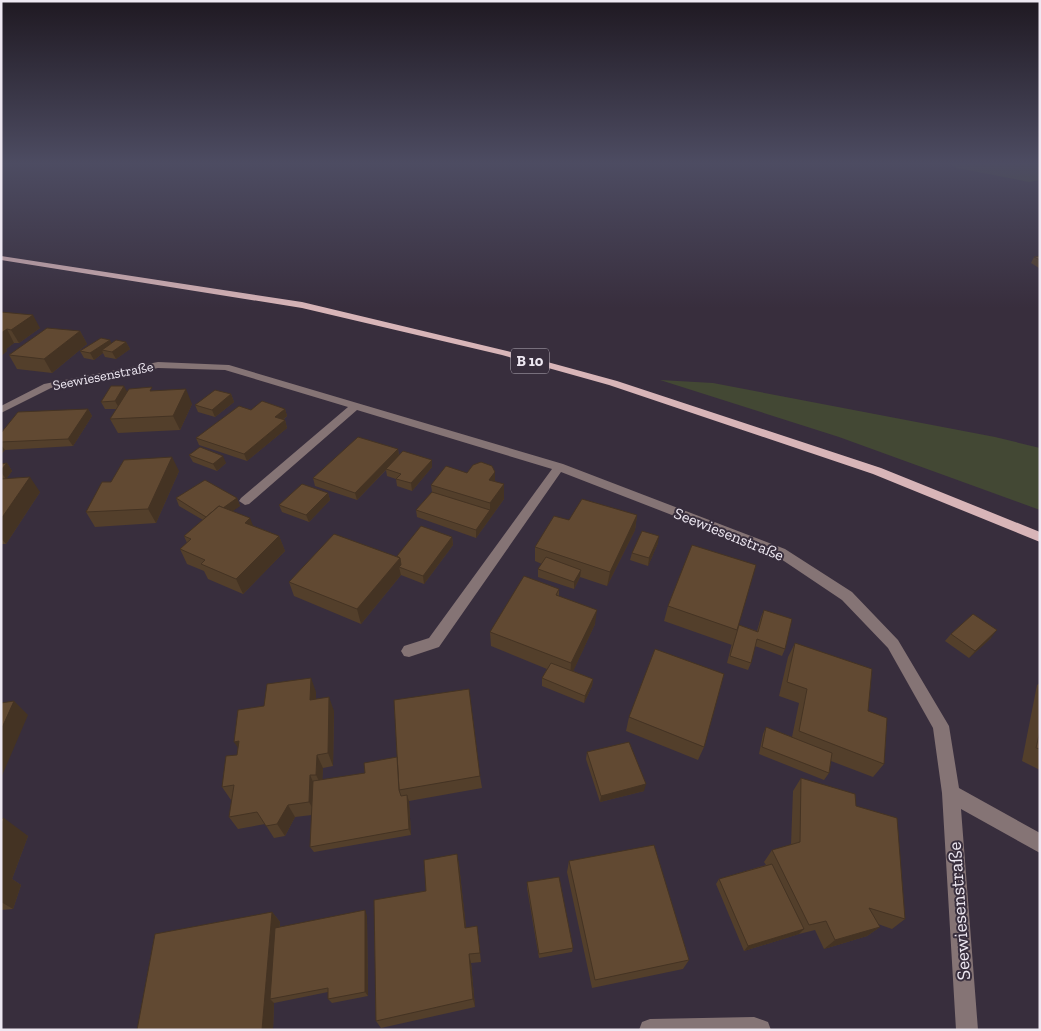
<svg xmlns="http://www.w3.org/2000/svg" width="1041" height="1031" viewBox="0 0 1041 1031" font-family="'Zilla Slab',serif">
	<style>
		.green { fill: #434834 }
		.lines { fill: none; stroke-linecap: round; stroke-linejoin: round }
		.minor { fill: #857475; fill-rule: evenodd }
		.major { fill: #d8b5b8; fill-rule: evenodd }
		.wall { fill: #533f2b }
		.shaded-wall { fill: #443323 }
		.building { fill: #614932; stroke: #443323 }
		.labels { text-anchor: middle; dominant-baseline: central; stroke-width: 4; stroke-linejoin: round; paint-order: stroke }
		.far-street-label { font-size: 14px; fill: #eee8f2; stroke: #382e3d }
		.shield { fill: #382e3d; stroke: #b7b0bc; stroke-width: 1 }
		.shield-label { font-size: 15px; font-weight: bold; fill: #eee8f2 }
		.street-label { font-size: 16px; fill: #eee8f2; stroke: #382e3d }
		.near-street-label { font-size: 19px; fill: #eee8f2; stroke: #382e3d }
	</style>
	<rect width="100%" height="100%" fill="#382e3d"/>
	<g class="green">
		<path d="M952,164H1040V180L1029,182L957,168Z"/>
		<path d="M660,380L713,383L995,437L1040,448V510L839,437Z"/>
	</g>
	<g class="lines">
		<g class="minor">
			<path d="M158,362L229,365L563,464L785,549L852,592L898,640L949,726L959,788L1040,833V853L961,809L978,1030H956L942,793L933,728L888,648L842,600L775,555L561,472L439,647L409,657L404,656L401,651L404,646L429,638L552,469L357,410L249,504L245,505L239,501L241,498L348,407L225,370L158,368L51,388L1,413V406L44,384Z"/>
			<path d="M754,1017L768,1022L771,1030H639L642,1022L650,1019Z"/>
		</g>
		<path class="major" d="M1,256L302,302L507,351L617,381L881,468L1040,532V542L873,474L609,385L502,355L302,308L1,260Z"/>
	</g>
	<g class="wall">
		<path d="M1040,256V268H1039L1031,263L1034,257Z"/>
		<path d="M1,312L40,328L19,343H14L6,349L7,351L1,356Z"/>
		<path d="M80,331L87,344L52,373L17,369L9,355Z"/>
		<path d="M110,340L111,343L126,342L130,349L116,359L105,357L103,353L94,360L84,358L80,351Z"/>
		<path d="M127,391H154L192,404L180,430L118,433L110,419L117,409H105L101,402Z"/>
		<path d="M231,394L234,402L215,417L198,412L195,405Z"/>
		<path d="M88,409L92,416L73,446L5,450L1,454V433Z"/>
		<path d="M285,409L287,416L283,420H285L287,428L247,461L199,445L196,438L251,410Z"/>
		<path d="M398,449L399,456L432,460V467L412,491L397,486L396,479L387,476L386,470L357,500L315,486L313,478Z"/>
		<path d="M189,455L226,463L217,471L193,462Z"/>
		<path d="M7,463L12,471L6,479H1V464Z"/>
		<path d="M179,471L156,523L95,527L86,512L111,482Z"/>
		<path d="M1,479L40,492L6,544H1Z"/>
		<path d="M495,481L504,499L476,538L417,517L416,510L432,492L431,485Z"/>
		<path d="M328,493L330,500L309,522L282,512L279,505Z"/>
		<path d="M176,498H237L240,506L232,511L254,526L279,536L285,551L243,594L208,579L204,571L187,564L180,549L187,543L184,536L203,520L179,506Z"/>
		<path d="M637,515L635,530L607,586L580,577L574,589L538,577V569L542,564L535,561V547Z"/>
		<path d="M452,537L453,545L424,584L401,575L361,624L294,596L289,582L397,556Z"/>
		<path d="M658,543L648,566L630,560L632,553Z"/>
		<path d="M559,589V596L595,624L573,671L593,679L592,686L584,703L542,686V678L547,669L491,646L490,632Z"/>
		<path d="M668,606L739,625L757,631L761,617L764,610L785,649L782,656L755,646L751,663L748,670L727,663L732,643V645L664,621Z"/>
		<path d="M951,634L991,638L969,658L945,641Z"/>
		<path d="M795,643L868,711L884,764L873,777L831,761L829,773L824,780L759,754L763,734L766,727L792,737L799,703L779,696L788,657Z"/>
		<path d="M1040,683V770L1022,761L1037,685Z"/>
		<path d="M316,692V699L334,711L333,766L323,768L322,780L480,776L482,788L409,801L411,835L314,852L310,847L312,815L295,817L285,836L274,838L265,824L238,829L229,817L232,799L231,800L222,787L237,755L264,706Z"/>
		<path d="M629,717L704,747L698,760L626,731Z"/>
		<path d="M587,752L644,791L600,802L586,759Z"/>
		<path d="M801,778L856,806L905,919L892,929L878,924L880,927L867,936L824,949L815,930L799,934L744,951L716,884L719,879L766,865L764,862L772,850L791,845L793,791Z"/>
		<path d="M1,819L28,836L12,879L21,885L13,909L1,910Z"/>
		<path d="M457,854L459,865L466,928L478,935L481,962L471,963L475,1007L381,1028L376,1021L426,891Z"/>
		<path d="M569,861L689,960L683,969L592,988L567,872Z"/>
		<path d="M527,882L573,948L572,952L539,958L527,888Z"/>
		<path d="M272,912L280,922V927L367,916L368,996L332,1003L328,999V992L274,1003L273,1030H137Z"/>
	</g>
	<g class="shaded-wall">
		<path d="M33,315L40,328L19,343L11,330Z"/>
		<path d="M7,329L14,343L6,349L7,351L1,356V333Z"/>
		<path d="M80,331L87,344L52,373L44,359Z"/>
		<path d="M110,340L113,347L102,350L103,353L94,360L90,353Z"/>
		<path d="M126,342L130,349L116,359L112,352Z"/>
		<path d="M124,386L128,393L119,408L115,401Z"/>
		<path d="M186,389L192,404L180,430L173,416Z"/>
		<path d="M231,394L234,402L215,417L212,410Z"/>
		<path d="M88,409L92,416L73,446L68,439Z"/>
		<path d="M285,409L287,416L277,424L275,417Z"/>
		<path d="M285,420L287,428L247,461L244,454Z"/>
		<path d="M1,445L5,450L1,454Z"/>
		<path d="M398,449L399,456L357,500L355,493Z"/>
		<path d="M223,456L226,463L217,471L213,464Z"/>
		<path d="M172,457L179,471L156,523L148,509Z"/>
		<path d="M432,460V467L412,491L411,483Z"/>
		<path d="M7,463L12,471L6,479L1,472V470Z"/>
		<path d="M495,472V486L489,480Z"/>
		<path d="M30,477L40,492L6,544L1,538V519Z"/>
		<path d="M504,484V499L476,538V530L490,510V503Z"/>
		<path d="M328,493L330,500L309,522L306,515Z"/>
		<path d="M237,498L240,506L212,526L208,518Z"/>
		<path d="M637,515L635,530L607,586L610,572Z"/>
		<path d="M250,518L256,533L245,523Z"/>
		<path d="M279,536L285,551L243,594L236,579Z"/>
		<path d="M659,536L658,543L648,566L649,558Z"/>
		<path d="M452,537L453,545L424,584L423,576Z"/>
		<path d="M400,558L402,568L399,567L401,575L361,624L357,609Z"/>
		<path d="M581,570L580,577L574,589V582Z"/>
		<path d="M597,610L595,624L570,678L571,663Z"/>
		<path d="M997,630L991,638L969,658L975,651Z"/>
		<path d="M311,678L316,692V714L310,700Z"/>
		<path d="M593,679L592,686L584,703L585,696Z"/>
		<path d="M329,697L334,711L333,766L328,753Z"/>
		<path d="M14,701L28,715L1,778V730Z"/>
		<path d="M239,741L243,755L234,742Z"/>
		<path d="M317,755L323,768L322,787L316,775Z"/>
		<path d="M310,775L316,788V814L309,802Z"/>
		<path d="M646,784L644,791L600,802L601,796Z"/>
		<path d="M407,795L409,801L411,835L409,829Z"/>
		<path d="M288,805L295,817L285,836L277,824Z"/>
		<path d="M4,818L28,836L12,879L21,885L13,909L1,902V826Z"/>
		<path d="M457,854L459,865L467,937L465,928Z"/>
		<path d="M365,910L367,916L368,996L365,992Z"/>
		<path d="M272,912L280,922L275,998L270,999L274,1003L273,1030H262Z"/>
		<path d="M880,927L867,936L824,949L835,940Z"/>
		<path d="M804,929L799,934L744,951L748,946Z"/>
		<path d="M469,954L471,963L475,1007L473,999Z"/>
	</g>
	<g class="building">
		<path d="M1040,256V260L1034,257Z"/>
		<path d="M1,312L33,315L11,330L7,329L1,333Z"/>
		<path d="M47,328L80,331L44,359L9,355Z"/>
		<path d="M101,338L110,340L90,353L80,351Z"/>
		<path d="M116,340L126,342L112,352L102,350Z"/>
		<path d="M111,386H124L115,401L101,402Z"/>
		<path d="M152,387L150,391L186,389L173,416L110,419L129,389Z"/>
		<path d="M215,390L231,394L212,410L195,405Z"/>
		<path d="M262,401L285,409L275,417L285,420L244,454L196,438L239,406L251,410Z"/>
		<path d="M88,409L68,439L1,442V433L18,412Z"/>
		<path d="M358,437L398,449L355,493L313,478Z"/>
		<path d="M200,447L223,456L213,464L189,455Z"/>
		<path d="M403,451L432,460L411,483L396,479L401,474L386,469Z"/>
		<path d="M172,457L148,509L86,512L102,482H111L124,460Z"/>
		<path d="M481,462L492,466L495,472L489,480L504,484L490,503L431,485L446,466L467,473L473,465Z"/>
		<path d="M7,463L1,470V464Z"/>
		<path d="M30,477L1,519V479Z"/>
		<path d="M205,480L237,498L223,508L219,506L206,517L176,498Z"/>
		<path d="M302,484L328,493L306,515L279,505Z"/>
		<path d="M432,492L490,510L476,530L416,510Z"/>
		<path d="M582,499L637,515L610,572L535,547L554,516L569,520Z"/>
		<path d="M219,506L250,518L245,523L279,536L236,579L201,564L205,560L180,549L191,539L184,536Z"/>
		<path d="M421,526L452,537L423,576L399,567L401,565L400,558L397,556Z"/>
		<path d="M642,531L659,536L649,558L632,553Z"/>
		<path d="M334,534L400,558L357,609L289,582Z"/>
		<path d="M692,545L756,565L737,630L668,606Z"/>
		<path d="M546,557L581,570L574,582L538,569Z"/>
		<path d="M524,576L559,589L556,595L597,610L571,663L490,632Z"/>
		<path d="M764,610L792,619L785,649L757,639L751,663L730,656L739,625L758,632Z"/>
		<path d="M973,614L997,630L975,651L951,634Z"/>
		<path d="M795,643L872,669L868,711L887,718L884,764L799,731L807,689L787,682Z"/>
		<path d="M655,649L724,674L704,747L629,717Z"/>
		<path d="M551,663L593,679L585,696L542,678Z"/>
		<path d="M311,678L310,700L329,697L328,753L317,755L316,775H310L309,802L288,805L277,824L266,826L257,812L229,817L234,785L222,787L226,756L237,755L239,741L234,742L238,710L264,706L267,684Z"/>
		<path d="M469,689L480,776L399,790L394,700Z"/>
		<path d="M14,701L1,730V703Z"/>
		<path d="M766,727L832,753L829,773L762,747Z"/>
		<path d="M1040,731V749L1036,748Z"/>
		<path d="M629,742L646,784L601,796L587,752Z"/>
		<path d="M397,757L399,790L401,796L407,795L409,829L310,847L313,781L365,773L364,763Z"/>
		<path d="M801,778L855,794L856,806L897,818L905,919L869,908L880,927L835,940L826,921L809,925L772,850L800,842Z"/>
		<path d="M4,818L1,826V819Z"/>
		<path d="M654,845L689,960L595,980L569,861Z"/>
		<path d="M457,854L465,928L477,926L480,953L469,954L473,999L376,1021L374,900L426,891L424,860Z"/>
		<path d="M772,864L804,929L748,946L719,879Z"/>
		<path d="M559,877L573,948L539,954L527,882Z"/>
		<path d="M365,910V992L328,999V988L270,999L275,928Z"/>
		<path d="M272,912L262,1030H137L155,934Z"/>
	</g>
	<linearGradient id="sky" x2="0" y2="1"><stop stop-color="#1f1922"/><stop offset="0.53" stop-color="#4d4c62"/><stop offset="1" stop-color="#4d4c62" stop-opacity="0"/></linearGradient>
	<rect width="1041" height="308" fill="url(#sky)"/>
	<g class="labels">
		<g class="far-street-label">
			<text transform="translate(103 376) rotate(-11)">Seewiesenstraße</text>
		</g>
		<rect class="shield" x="511" y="348.5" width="38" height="25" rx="4"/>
		<g class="shield-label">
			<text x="530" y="361">B 10</text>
		</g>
		<g class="street-label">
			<text transform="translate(729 534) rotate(22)">Seewiesenstraße</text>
		</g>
		<g class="near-street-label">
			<text transform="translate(959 911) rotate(-94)">Seewiesenstraße</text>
		</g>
	</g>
	<rect width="1041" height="1031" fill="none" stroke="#eee8f2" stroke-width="5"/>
</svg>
